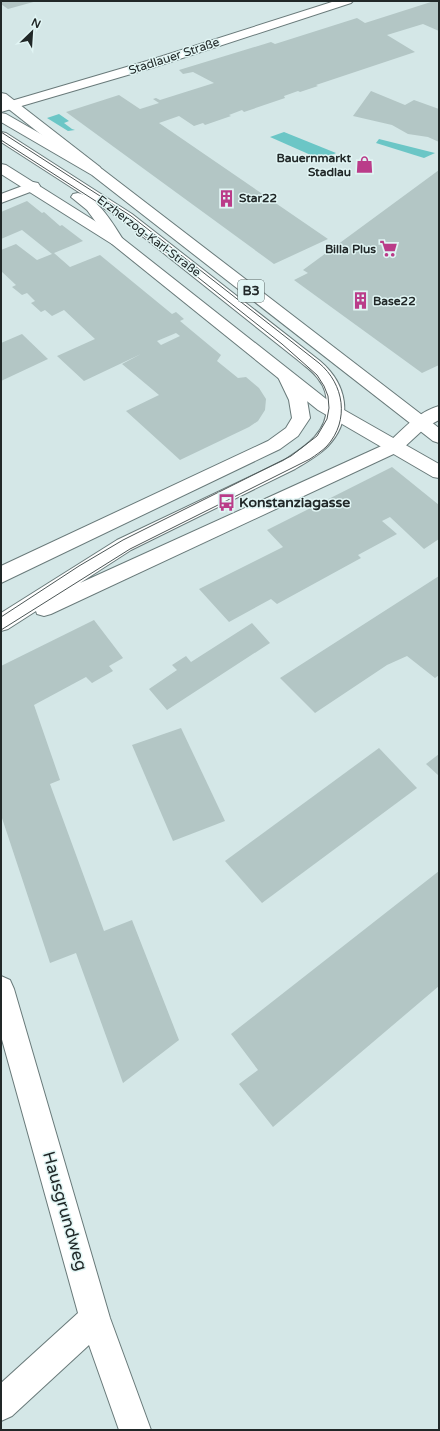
<svg xmlns="http://www.w3.org/2000/svg" width="440" height="1431" viewBox="0 0 440 1431" font-family="'Varela Round',sans-serif">
	<style>
		.green { fill: #6bc6c6 }
		.building { fill: #b3c6c5; fill-rule: evenodd }
		.lines { fill: none; stroke-linecap: round; stroke-linejoin: round }
		.minor-casing { stroke: #697a7a; stroke-width: 2 }
		.major-casing { stroke: #697a7a; stroke-width: 2 }
		.minor { fill: #fff; fill-rule: evenodd }
		.major { fill: #fff; fill-rule: evenodd }
		.tram { stroke: #4c5656; stroke-width: 1 }
		.labels { text-anchor: middle; dominant-baseline: central; stroke-width: 3; stroke-linejoin: round; paint-order: stroke }
		.far-street-label { font-size: 12px; fill: #212828; stroke: #e1f5f4 }
		.far-poi-label { font-size: 12px; font-weight: bold; fill: #212828; stroke: #e1f5f4; text-anchor: end }
		.shield { fill: #e1f5f4; stroke: #5b6665; stroke-width: 1 }
		.shield-label { font-size: 13px; font-weight: bold; fill: #212828 }
		.poi-label { font-size: 14px; font-weight: bold; fill: #212828; stroke: #e1f5f4; text-anchor: start }
		.near-street-label { font-size: 17px; fill: #212828; stroke: #e1f5f4 }
	</style>
	<rect width="100%" height="100%" fill="#d4e7e7"/>
	<g class="green">
		<path d="M59,114L69,121L64,123L72,129L75,130L68,131L47,118Z"/>
		<path d="M284,132L336,153L322,160L270,137Z"/>
		<path d="M379,139L435,153L424,158L376,143Z"/>
	</g>
	<g class="building">
		<path d="M1,1H37L8,9L1,4Z"/>
		<path d="M434,1H439V31L423,24L387,35L415,52L316,85L318,86L300,92L298,91L284,96L285,98L244,112L242,110L229,115L231,116L205,125L203,123L194,126L179,116L159,123L328,239L274,264L66,112L119,95L140,109L159,103L153,99L156,98L160,100L214,83L193,72L183,74L179,70L271,42L275,44L357,18L365,23Z"/>
		<path d="M371,91L405,105L414,100L439,109V142L428,137L408,134L392,125L353,116Z"/>
		<path d="M439,170V365L422,373L294,280L308,273L303,270Z"/>
		<path d="M27,201L42,213L44,212L60,226L62,225L83,241L54,253L70,267L100,255L172,314L176,312L184,319L180,321L221,355L217,361L238,378L246,377L259,388L266,399L265,410L258,421L249,427L180,460L126,411L159,395L122,364L141,354L84,381L57,356L95,339L64,310L52,316L45,310L41,312L31,303L35,301L27,293L22,295L12,287L16,285L1,271V250L16,244L37,260L52,254L22,230L1,239V212ZM176,333L180,336L161,345L157,341Z"/>
		<path d="M22,334L48,359L1,381V343Z"/>
		<path d="M392,467L439,505V539L424,549L390,517L382,521L397,534L358,555L361,558L277,604L271,599L229,622L199,589L283,547L267,530Z"/>
		<path d="M439,576V675L435,678L407,656L387,665L315,713L280,678Z"/>
		<path d="M94,620L123,658L109,666L113,671L92,683L86,677L34,705L60,780L50,784L104,931L132,920L179,1040L123,1083L76,953L50,963L1,815V666Z"/>
		<path d="M252,623L270,643L167,710L149,689L177,670L172,665L186,656L191,662Z"/>
		<path d="M181,728L225,821L173,841L132,745Z"/>
		<path d="M379,748L417,788L262,903L225,861Z"/>
		<path d="M439,754V776L426,764Z"/>
		<path d="M439,871V986L273,1127L239,1084L258,1070L231,1034Z"/>
	</g>
	<g class="lines">
		<defs>
			<g id="minor">
				<path d="M1,93L6,94L100,167L102,170L100,173L95,174L90,173L1,103Z"/>
				<path d="M1,132L6,133L132,214L320,361C347,384 354,418 328,446C319,455 307,462 295,469L131,550L80,583L388,443C403,429 418,412 439,406V420L426,427L400,451L51,614L44,616L37,614L36,611L8,629L1,631V613L117,540L283,461C304,447 327,434 327,406C327,397 325,387 319,380C314,372 306,367 299,361L122,220L1,142Z"/>
				<path d="M33,182L38,183L40,186L38,189L1,203V194Z"/>
				<path d="M78,193C99,198 113,224 124,241L122,244L117,245L112,244L87,210L71,197L73,194Z"/>
				<path d="M286,372L292,373L307,400L310,418L298,436L280,449L1,583V566L268,441L286,428L292,418L289,400L278,377L280,373Z"/>
				<path d="M1,976L10,980L14,989L110,1318L151,1430H119L89,1345L12,1416L1,1421V1383L78,1313L1,1036Z"/>
			</g>
			<g id="major">
				<path d="M335,1H353L351,3L155,67L1,112V104L147,61Z"/>
				<path d="M1,113L6,114L102,169L439,428V443L433,441L92,175L1,122Z"/>
				<path d="M1,164L6,165L122,238L330,402L439,464V478L433,477L318,410L112,244L1,174Z"/>
			</g>
		</defs>
		<use href="#minor" class="minor-casing"/>
		<use href="#major" class="major-casing"/>
		<use href="#minor" class="minor"/>
		<use href="#major" class="major"/>
		<g class="tram">
			<path d="M1,132L131,216L319,363C344,384 350,420 327,446C322,451 316,455 310,459L130,549L1,630"/>
			<path d="M1,140L108,209L171,256L282,344L317,375L324,386L328,396L329,408L327,419L317,436L291,456L123,540L79,566L1,617"/>
		</g>
	</g>
	<defs>
		<symbol id="shop-bare" viewBox="-9 -9 18 18"><path d="M-5-2.5h2.3a2.7 3.5 0 0 1 5.4 0H5L5.5 6h-11ZM-1.5-2.5h3a1.5 2.3 0 0 0-3 0Z" fill="#ba3c89" stroke="#e1f5f4" stroke-width="2.5" paint-order="stroke"/></symbol>
		<symbol id="building-bare" viewBox="-9 -9 18 18"><path d="M-4-6H4V6H1V3H-1V6H-4ZM-2.5-4.3h1.7v1.8h-1.7ZM.8-4.3h1.7v1.8H.8ZM-2.5-1h1.7V.8h-1.7ZM.8-1h1.7V.8H.8Z" fill="#ba3c89" stroke="#e1f5f4" stroke-width="2.5" paint-order="stroke"/></symbol>
		<symbol id="supermarket-bare" viewBox="-9 -9 18 18"><path d="M-6-5.5h2.5l.6 2H6L4.5 2H-2.5L-4.4-4H-6ZM-1.5 3.2a1.3 1.3 0 1 0 .1 0ZM3 3.2a1.3 1.3 0 1 0 .1 0Z" fill="#ba3c89" stroke="#e1f5f4" stroke-width="2.5" paint-order="stroke"/></symbol>
		<symbol id="bus-bare" viewBox="-9 -9 18 18"><path d="M-5-6H5V4H4V6H2V4H-2V6H-4V4H-5ZM-3.5-4V0h7V-4ZM-3.5 1.2v1.5H-2V1.2ZM2 1.2v1.5H3.5V1.2Z" fill="#ba3c89" stroke="#e1f5f4" stroke-width="2.5" paint-order="stroke"/></symbol>
	</defs>
	<g fill-rule="evenodd">
		<use href="#shop-bare" x="352" y="152" width="25" height="25"/>
		<use href="#building-bare" x="214" y="186" width="25" height="25"/>
		<use href="#supermarket-bare" x="376" y="236" width="25" height="25"/>
		<use href="#building-bare" x="348" y="288" width="25" height="25"/>
		<use href="#bus-bare" x="214" y="490" width="25" height="25"/>
	</g>
	<g class="labels">
		<g class="far-street-label">
			<text transform="translate(174 56) rotate(-18)">Stadlauer Straße</text>
			<text transform="translate(149 236) rotate(37)">Erzherzog-Karl-Straße</text>
		</g>
		<g class="far-poi-label">
			<text x="351" y="158">Bauernmarkt<tspan x="351" dy="14">Stadlau</tspan></text>
			<text x="239" y="198" text-anchor="start">Star22</text>
			<text x="376" y="249">Billa Plus</text>
			<text x="373" y="301" text-anchor="start">Base22</text>
		</g>
		<rect class="shield" x="238" y="280" width="26" height="22" rx="3"/>
		<g class="shield-label">
			<text x="251" y="291">B3</text>
		</g>
		<g class="poi-label">
			<text x="239" y="502">Konstanziagasse</text>
		</g>
		<g class="near-street-label">
			<text transform="translate(65 1211) rotate(74)">Hausgrundweg</text>
		</g>
	</g>
	<rect width="440" height="1431" fill="none" stroke="#212828" stroke-width="4"/>
	<g transform="translate(32 32) rotate(25)" stroke="#e1f5f4" stroke-width="3" paint-order="stroke">
	<path d="M0-3L7 15L0 10L-7 15Z" fill="#212828"/>
	<text y="-6" font-size="11" font-weight="bold" text-anchor="middle" fill="#212828">N</text>
	</g>
</svg>
